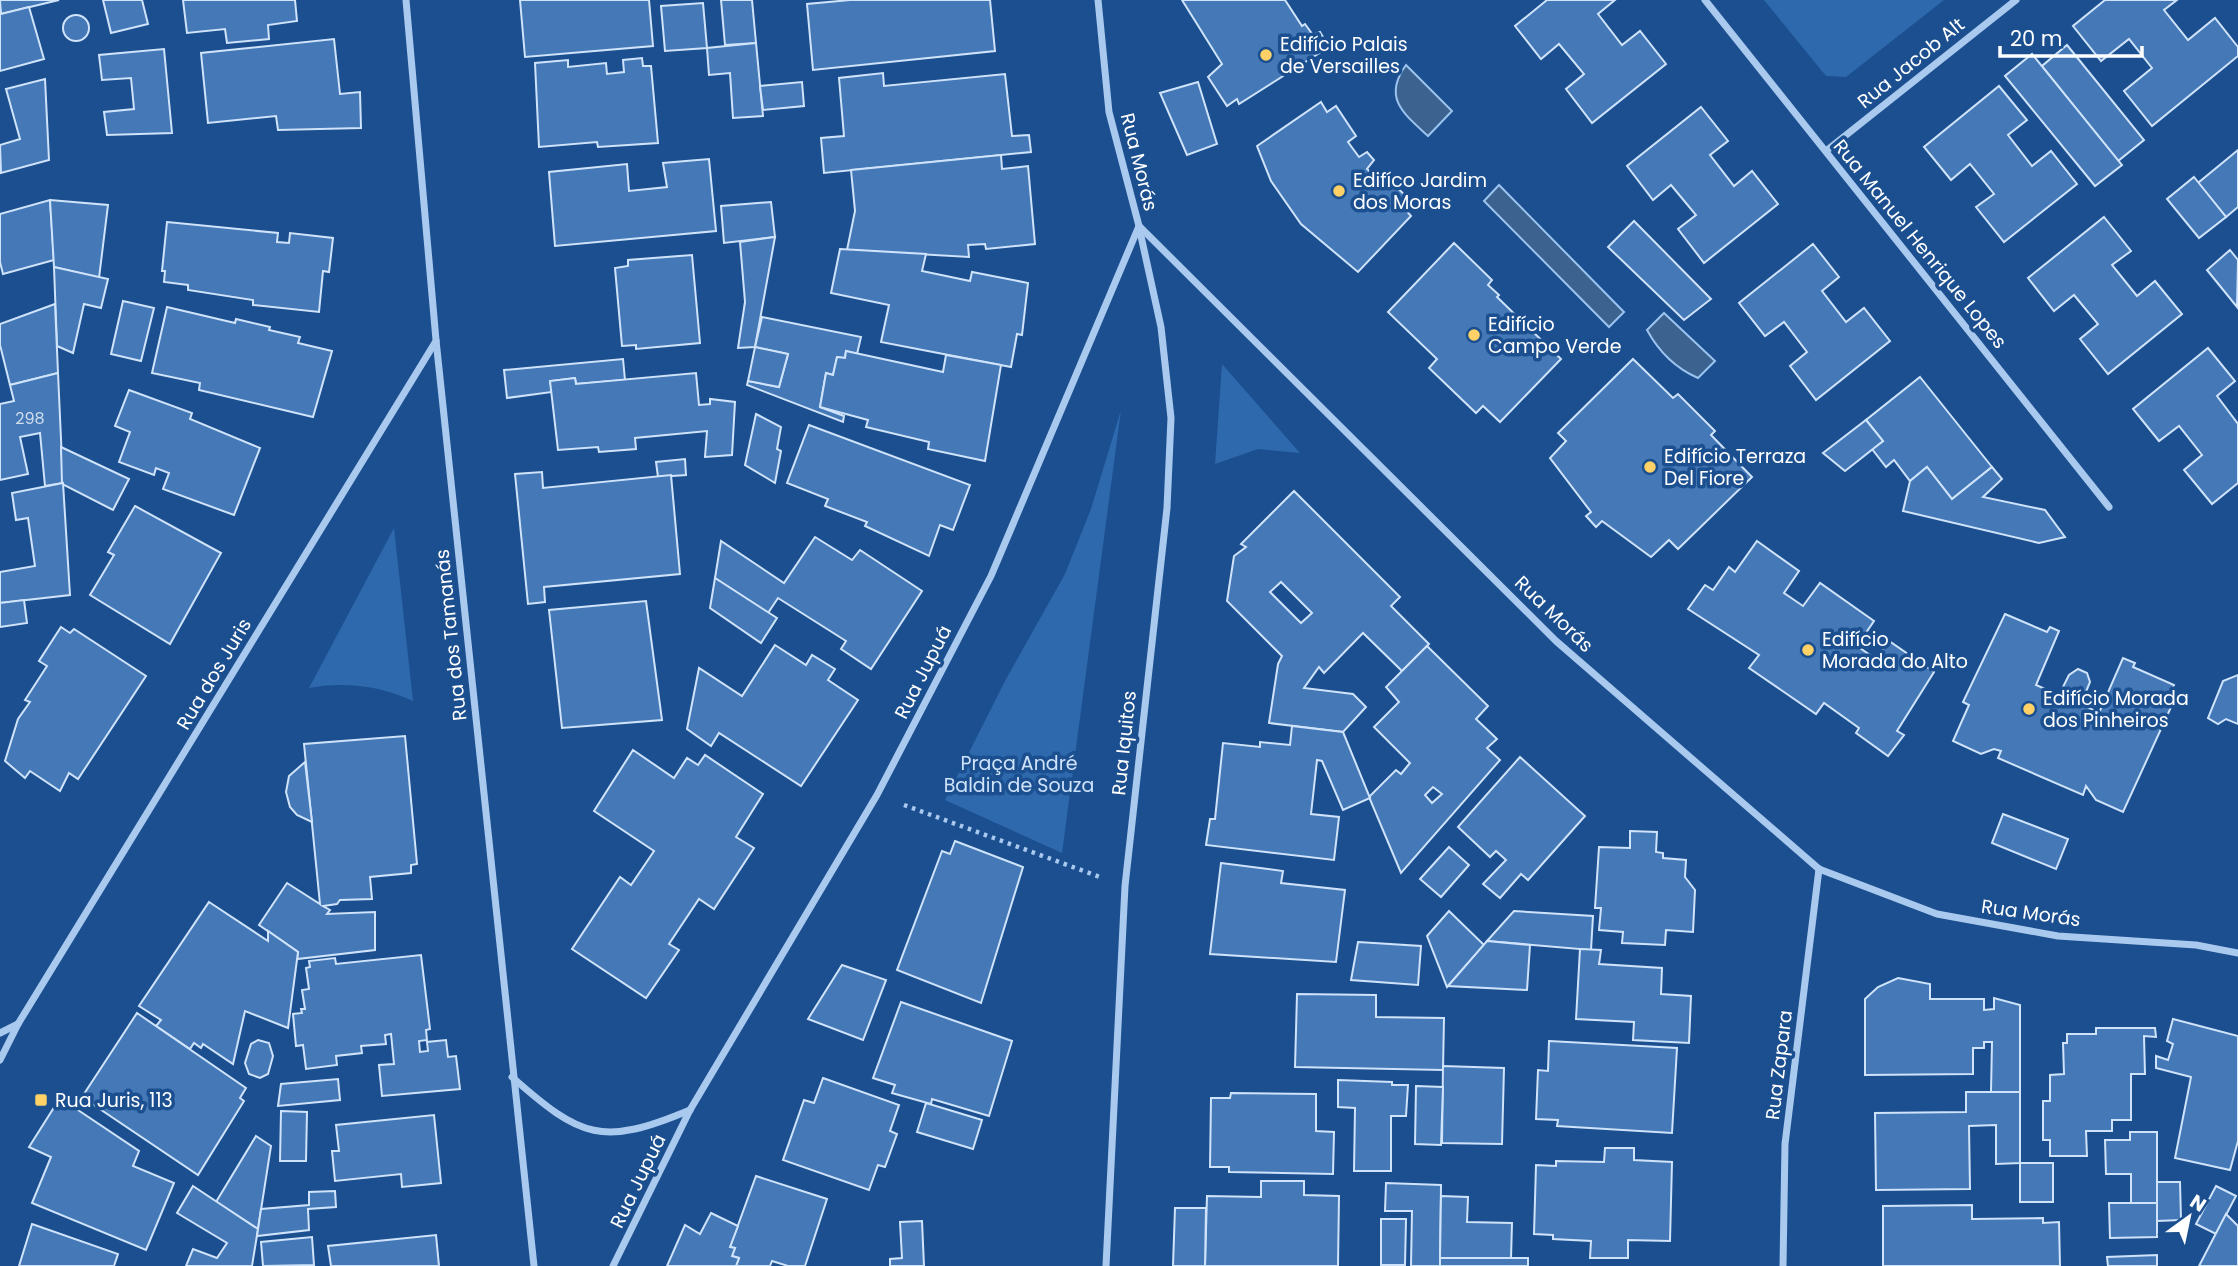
<svg xmlns="http://www.w3.org/2000/svg" width="2238" height="1266" viewBox="0 0 2238 1266" font-family="Poppins,sans-serif">
	<style>
		.green { fill: #2e69ad }
		.water { fill: #3c6290; stroke: #9cc4f0; stroke-width: 2 }
		.building { fill: #4478b7; stroke: #cfe3fa; stroke-width: 2; fill-rule: evenodd }
		.lines { fill: none; stroke-linecap: round; stroke-linejoin: round }
		.path { stroke: #a9c9ee; stroke-width: 4.5; stroke-dasharray: 3.5 5; stroke-linecap: butt }
		.minor { stroke: #a9c9ee; stroke-width: 7 }
		.poi-dot { fill: #ffd166; stroke: #1b4f8f; stroke-width: 2.5 }
		.labels { text-anchor: middle; dominant-baseline: central; stroke-width: 7; stroke-linejoin: round; paint-order: stroke }
		.number-label { font-size: 16px; fill: #d0dded }
		.poi-label { font-size: 19px; fill: #fff; stroke: #1b4f8f; text-anchor: start }
		.street-label { font-size: 19px; fill: #fff; stroke: #1b4f8f }
		.park-label { font-size: 19px; fill: #cfe3fa; stroke: #1b4f8f }
	</style>
	<rect width="100%" height="100%" fill="#1b4f8f"/>
	<g class="green">
		<path d="M1764,0H1944L1846,77L1826,76Z"/>
		<path d="M1222,364L1300,453L1258,449L1215,464Z"/>
		<path d="M1121,410L1062,853L945,800L1006,679L1065,574L1091,509Z"/>
		<path d="M394,528L413,701C383,686 342,681 309,688Z"/>
	</g>
	<g class="water">
		<path d="M1406,65L1452,111L1428,136C1404,114 1382,98 1406,65Z"/>
		<path d="M1499,185L1624,312L1609,327L1484,201Z"/>
		<path d="M1664,313L1715,361L1698,378C1675,368 1659,352 1647,330Z"/>
	</g>
	<g class="building">
		<path d="M0,0H59L1,14Z"/>
		<path d="M103,0H142L148,24L111,33Z"/>
		<path d="M183,0H295L297,21L268,25L269,39L227,43L225,29L187,33Z"/>
		<path d="M520,0H649L653,46L525,57Z"/>
		<path d="M721,0H752L756,43L725,45Z"/>
		<path d="M850,0H990L995,51L813,70L807,4Z"/>
		<path d="M1182,0H1285L1302,26L1305,24L1313,35L1320,32L1329,47L1239,104L1237,99L1227,106L1208,77L1222,64Z"/>
		<path d="M1547,0H1615L1598,14L1622,45L1640,31L1666,64L1592,123L1566,89L1584,74L1559,44L1541,59L1515,26Z"/>
		<path d="M2105,0H2177L2164,10L2188,40L2215,18L2238,47V56L2152,126L2124,91L2152,68L2129,39L2101,61L2073,26Z"/>
		<path d="M703,3L707,48L665,51L661,6Z"/>
		<path d="M29,7L44,59L0,71V10L1,14Z"/>
		<circle cx="76" cy="28" r="13"/>
		<path d="M334,39L340,94L360,92L361,128L278,130L276,116L208,123L201,53Z"/>
		<path d="M756,43L763,116L733,118L730,73L709,75L707,48Z"/>
		<path d="M2067,45L2144,140L2118,161L2042,66Z"/>
		<path d="M164,49L172,133L107,135L104,112L134,109L131,78L102,80L99,55Z"/>
		<path d="M2032,54L2122,165L2095,186L2005,76Z"/>
		<path d="M642,58L643,66H651L658,143L598,147L597,142L539,147L535,63L568,60V67L606,63L607,74L624,72L623,60Z"/>
		<path d="M883,73L884,86L1005,74L1012,136L1029,135L1031,152L824,173L821,138L844,136L839,78Z"/>
		<path d="M45,79L49,160L1,173L0,145L20,139L6,89Z"/>
		<path d="M802,82L804,106L763,110L760,86Z"/>
		<path d="M1198,82L1217,144L1187,155L1160,93Z"/>
		<path d="M1999,86L2027,120L2008,135L2032,166L2051,151L2077,184L2004,242L1976,207L1994,194L1970,164L1951,180L1924,147Z"/>
		<path d="M1321,102L1327,112L1336,106L1356,136L1348,142L1359,157L1367,152L1374,160L1367,169L1381,182L1386,177L1410,200L1404,208L1411,216L1358,272L1301,224L1271,181L1257,146Z"/>
		<path d="M1701,107L1728,141L1710,155L1734,186L1752,171L1778,204L1704,263L1678,229L1696,215L1671,185L1653,200L1627,166Z"/>
		<path d="M2238,150V207L2226,217L2198,183Z"/>
		<path d="M1001,155L1002,169L1028,166L1035,244L986,249L985,244L968,245L969,257L847,250L855,211L851,170Z"/>
		<path d="M709,159L716,231L555,246L549,172L627,164L629,191L667,187L663,163Z"/>
		<path d="M2194,177L2226,217L2199,238L2167,199Z"/>
		<path d="M50,200L54,260L3,274L0,262V214Z"/>
		<path d="M50,200L108,205L99,278L54,267Z"/>
		<path d="M771,202L775,237L724,243L721,206Z"/>
		<path d="M2104,217L2131,251L2112,265L2137,296L2155,281L2182,314L2108,374L2080,339L2098,324L2074,295L2054,311L2028,278Z"/>
		<path d="M1634,221L1711,299L1684,320L1608,247Z"/>
		<path d="M167,222L278,233L277,242L289,243L290,233L333,238L329,272L323,271L319,312L253,305V300L188,290V285L164,282L165,271H162Z"/>
		<path d="M775,237L755,347L738,348L745,302L740,242Z"/>
		<path d="M1454,243L1492,280L1488,285L1499,295L1497,297L1561,359L1500,422L1483,406L1476,413L1429,368L1437,359L1388,312Z"/>
		<path d="M1813,244L1839,277L1822,291L1846,322L1864,308L1890,341L1816,400L1790,366L1807,352L1784,322L1765,336L1739,303Z"/>
		<path d="M840,249L926,254L922,271L970,281L972,272L1028,283L1022,335L1017,334L1011,367L881,342L889,305L831,293Z"/>
		<path d="M2230,250L2238,260L2237,307L2207,270Z"/>
		<path d="M692,255L700,343L636,349V345L622,346L615,268L628,266V260Z"/>
		<path d="M54,267L108,279L101,308L84,304L73,353L57,346Z"/>
		<path d="M123,301L154,308L141,361L111,354Z"/>
		<path d="M55,304L58,373L10,385L0,345V324Z"/>
		<path d="M167,307L235,323L236,319L270,327L269,330L300,337L298,343L332,351L313,417L199,390L200,383L152,373Z"/>
		<path d="M762,317L861,337L857,354L846,351L845,358L837,357L833,375L826,373L820,407L844,416L843,422L747,385L748,381L779,387L788,354L755,347Z"/>
		<path d="M755,347L788,354L779,387L748,381Z"/>
		<path d="M2208,348L2235,381L2217,396L2238,424V483L2212,504L2184,470L2202,455L2179,426L2159,441L2133,409Z"/>
		<path d="M846,351L943,372L946,355L1001,365L985,461L928,449L929,442L866,427L868,420L820,407L826,373L833,375L837,357L845,358Z"/>
		<path d="M623,359L625,380L576,384L575,378L550,381L552,392L507,398L504,370Z"/>
		<path d="M1633,359L1673,398L1678,394L1715,431L1711,435L1752,477L1678,549L1669,540L1651,557L1602,521L1596,527L1586,516L1591,512L1550,458L1566,441L1558,433Z"/>
		<path d="M58,373L63,483L45,486L40,433L20,437L28,474L0,480V404L14,401L10,385Z"/>
		<path d="M696,373L699,405L710,404V399L735,402L732,455L705,457L707,431L635,438L636,449L599,452L598,447L558,450L550,381L575,378L576,384Z"/>
		<path d="M1920,377L1992,467L1952,499L1927,467L1910,481L1894,460L1886,467L1872,449L1883,441L1866,420Z"/>
		<path d="M129,390L192,413L190,419L260,448L234,515L163,489L169,473L156,468L154,475L119,462L130,432L115,426Z"/>
		<path d="M756,414L781,427L777,449L781,451L775,483L745,465Z"/>
		<path d="M1866,420L1883,441L1845,471L1823,453Z"/>
		<path d="M809,425L970,485L953,530L940,525L929,556L865,526L867,522L825,506L828,499L787,483Z"/>
		<path d="M61,447L129,479L113,510L62,484Z"/>
		<path d="M685,459L686,475L658,477L656,462Z"/>
		<path d="M1927,467L1952,499L1992,467L2002,479L1983,497L2045,510L2065,537L2039,543L1903,511L1910,481Z"/>
		<path d="M542,472L543,488L671,475L680,574L544,587L545,602L528,604L515,474Z"/>
		<path d="M63,483L70,595L0,603V572L35,566L28,518L16,520L12,493Z"/>
		<path d="M1294,491L1400,597L1391,606L1429,644L1402,671L1363,633L1324,673L1319,667L1304,688L1353,694L1366,707L1343,732L1269,723L1278,664L1282,656L1227,601L1234,556L1246,547L1241,544ZM1281,582L1312,613L1301,623L1270,592Z"/>
		<path d="M135,506L221,553L170,644L90,595L114,555L108,552Z"/>
		<path d="M815,537L852,560L860,550L922,591L871,669L841,649L846,641L778,598L768,613L715,578L721,541L784,583Z"/>
		<path d="M1757,541L1799,571L1784,593L1803,606L1820,583L1874,621L1857,646L1876,659L1889,641L1934,672L1897,731L1904,735L1888,756L1856,733L1859,728L1824,703L1816,714L1749,668L1759,655L1688,609L1705,585L1713,590L1729,567L1735,572Z"/>
		<path d="M715,578L777,618L761,643L710,608Z"/>
		<path d="M24,600L27,623L0,627V603Z"/>
		<path d="M646,601L662,720L562,728L549,610Z"/>
		<path d="M2005,614L2047,632L2050,627L2059,631L2036,685L2059,695L2069,675L2078,669L2087,673L2090,682L2081,704L2099,713L2123,658L2135,663L2133,667L2174,685L2166,702L2172,705L2123,812L2096,800L2086,786L2083,795L1998,758L2001,751L1994,749L1981,754L1953,741L1969,705L1963,702Z"/>
		<path d="M61,627L70,633L74,629L146,676L78,779L69,773L60,791L30,771L25,778L5,761L18,719L30,702L25,700L47,666L39,661Z"/>
		<path d="M775,645L806,665L812,655L835,669L828,680L858,700L801,786L719,733L711,746L687,729L699,668L742,696Z"/>
		<path d="M1427,646L1488,706L1476,719L1497,739L1487,748L1500,760L1401,873L1369,797L1396,770L1401,774L1410,763L1374,727L1399,702L1386,687ZM1433,787L1442,794L1432,803L1425,795Z"/>
		<path d="M2238,675V724L2226,719L2218,724L2208,718L2223,681Z"/>
		<path d="M1292,726L1343,732L1370,798L1343,810L1322,761L1317,760L1311,814L1339,817L1334,860L1206,845L1210,819H1215L1223,743L1260,747V742L1290,745Z"/>
		<path d="M405,736L417,864L411,865V873L370,877L372,899L340,900L337,904L323,906L330,910L327,914L375,912V950L297,959L298,952L259,925L287,883L320,904L304,744Z"/>
		<path d="M633,750L674,778L687,758L698,765L705,755L763,794L736,837L754,848L714,909L699,899L669,944L679,950L646,998L572,949L620,877L631,885L654,851L594,811Z"/>
		<path d="M1520,757L1585,816L1528,880L1521,874L1500,898L1483,884L1506,860L1496,851L1490,857L1458,827Z"/>
		<path d="M305,762L312,822L297,815L290,807L286,792L289,776Z"/>
		<path d="M2003,814L2068,839L2056,869L1992,843Z"/>
		<path d="M1630,831L1657,832L1656,852L1663,853V858L1686,860L1685,877L1695,890L1693,932L1666,930L1665,945L1622,943L1623,932L1599,930L1601,908H1595L1599,847L1630,848Z"/>
		<path d="M955,841L1023,867L981,1003L897,970L942,851L950,854Z"/>
		<path d="M1449,847L1469,865L1441,897L1420,879Z"/>
		<path d="M1221,863L1283,871L1281,883L1345,890L1336,962L1210,954Z"/>
		<path d="M209,902L268,941V931L298,952L288,1028L245,1011L233,1064L203,1044L201,1048L194,1043L190,1049L156,1026L161,1020L139,1006Z"/>
		<path d="M1449,911L1484,945L1447,987L1427,936Z"/>
		<path d="M1514,911L1593,916L1591,950L1487,941Z"/>
		<path d="M1487,941L1530,945L1527,990L1448,986Z"/>
		<path d="M1358,942L1421,946L1418,985L1351,980Z"/>
		<path d="M1580,949L1601,950L1599,964L1662,968L1661,994L1691,996L1689,1043L1633,1040L1634,1022L1576,1019Z"/>
		<path d="M421,955L430,1029L426,1030L427,1040L419,1041L420,1052L428,1051L427,1042L446,1040L448,1057L456,1056L460,1089L382,1096L379,1065L394,1064L391,1034L385,1035L386,1044L361,1046L362,1053L336,1056L337,1065L306,1069L303,1045L296,1046L293,1014L302,1013L301,1009H305L302,990L309,989L306,968L310,967L309,961L335,958L336,964Z"/>
		<path d="M842,965L886,980L863,1040L808,1019Z"/>
		<path d="M1898,978L1930,984V999H1984V1010L1994,1009V998L2020,1005V1092H1991L1992,1042H1984V1048H1973V1074L1865,1075V999L1878,987Z"/>
		<path d="M1297,994L1376,995V1017L1444,1018L1443,1070L1295,1067Z"/>
		<path d="M901,1002L1012,1041L989,1116L932,1099L931,1104L892,1093L895,1085L873,1078Z"/>
		<path d="M137,1013L246,1088L240,1098L244,1101L198,1175L82,1097Z"/>
		<path d="M2173,1019L2238,1036V1141L2230,1170L2175,1158L2191,1077L2156,1068V1056L2168,1060L2173,1044L2167,1041Z"/>
		<path d="M2096,1028H2155L2156,1037L2144,1036L2145,1074H2131V1120H2112V1131H2086L2087,1156H2050V1140H2043V1101H2050V1075L2064,1074L2063,1043H2067V1034H2096Z"/>
		<path d="M258,1040L269,1043L273,1056L268,1074L260,1078L249,1074L245,1063L251,1044Z"/>
		<path d="M1549,1041L1677,1048L1672,1133L1557,1126L1558,1120L1536,1119L1538,1070L1548,1071Z"/>
		<path d="M1443,1066L1504,1068L1502,1144L1442,1143Z"/>
		<path d="M823,1078L899,1105L890,1131L897,1134L885,1167L878,1165L869,1190L783,1160L804,1100L814,1103Z"/>
		<path d="M338,1079L340,1100L278,1106L281,1084Z"/>
		<path d="M1338,1080L1392,1082V1085H1408L1406,1116H1391V1171H1354L1355,1108L1338,1107Z"/>
		<path d="M1416,1086L1443,1087L1441,1145L1415,1144Z"/>
		<path d="M1966,1092H2020V1163L1996,1164V1125L1969,1126L1970,1189L1876,1190L1875,1113L1966,1112Z"/>
		<path d="M1231,1093L1316,1094V1131L1334,1132L1333,1174L1229,1172V1167H1210L1211,1098H1230Z"/>
		<path d="M60,1098L139,1151L133,1166L174,1183L146,1250L32,1203L51,1157L29,1147Z"/>
		<path d="M926,1103L982,1120L973,1149L917,1132Z"/>
		<path d="M281,1111L307,1112L306,1161H280Z"/>
		<path d="M434,1115L441,1183L402,1187L401,1174L335,1181L332,1151H339L336,1125Z"/>
		<path d="M2130,1132H2157V1203H2131V1174H2106L2105,1140H2130Z"/>
		<path d="M256,1136L271,1146L258,1229L216,1202Z"/>
		<path d="M1605,1148H1634V1160L1672,1162L1670,1241L1628,1240V1258H1590L1591,1241L1553,1239V1235L1534,1234L1536,1165L1556,1166V1161L1604,1162Z"/>
		<rect x="2020" y="1163" width="33" height="39"/>
		<path d="M756,1176L827,1199L805,1266H788L772,1261L770,1266H736L739,1258L732,1256L735,1248L730,1247Z"/>
		<path d="M1261,1181H1304V1195L1339,1196L1338,1266H1205L1207,1196L1261,1197Z"/>
		<path d="M2157,1182H2180L2181,1220L2157,1221Z"/>
		<path d="M1386,1183L1441,1185L1440,1266H1411L1412,1211H1385Z"/>
		<path d="M193,1186L258,1229L252,1266H186L193,1249L217,1258L227,1243L177,1213Z"/>
		<path d="M2216,1186L2236,1196L2216,1234L2196,1224Z"/>
		<path d="M335,1191L336,1207L308,1209L309,1230L257,1236L261,1209L309,1205V1192Z"/>
		<path d="M1441,1196L1468,1197L1467,1222L1512,1223L1511,1258H1440Z"/>
		<path d="M2109,1203H2157V1237L2110,1238Z"/>
		<path d="M1972,1205V1219L2043,1218V1223L2059,1222L2060,1266H1883V1206Z"/>
		<path d="M1175,1208H1206L1205,1266H1173Z"/>
		<path d="M711,1213L738,1226L730,1247L735,1248L732,1256L739,1258L736,1266H667L685,1225L700,1234Z"/>
		<path d="M2226,1214L2238,1226V1266H2199Z"/>
		<path d="M1381,1219H1406L1405,1265H1381Z"/>
		<path d="M922,1221L924,1266H890V1259L902,1258L900,1222Z"/>
		<path d="M32,1224L118,1254L114,1266H19Z"/>
		<path d="M436,1235L439,1266H331L328,1246Z"/>
		<path d="M312,1237L314,1265L263,1266L261,1242Z"/>
		<path d="M2157,1255V1266H2108L2107,1257Z"/>
		<rect x="1440" y="1258" width="88" height="8"/>
	</g>
	<g class="lines">
		<path class="path" d="M904,805L1100,877"/>
		<g class="minor">
			<path d="M406,0L436,340L534,1266"/>
			<path d="M1098,0L1109,112L1139,226L1556,641L1819,869L1937,914L2058,936L2196,945L2238,953"/>
			<path d="M1705,0L2109,507"/>
			<path d="M1826,151L2016,0"/>
			<path d="M0,1033L18,1024"/>
			<path d="M0,1060L18,1024L436,341"/>
			<path d="M512,1077C581,1138 602,1147 690,1110"/>
			<path d="M613,1266L690,1110L877,795L991,576L1139,226"/>
			<path d="M1106,1266L1125,886L1167,508L1171,418L1161,327L1139,227"/>
			<path d="M1783,1266L1785,1144L1819,869"/>
		</g>
	</g>
	<g class="poi-dot">
		<circle cx="1266" cy="55" r="7"/>
		<circle cx="1339" cy="191" r="7"/>
		<circle cx="1474" cy="335" r="7"/>
		<circle cx="1650" cy="467" r="7"/>
		<circle cx="1808" cy="650" r="7"/>
		<circle cx="2029" cy="709" r="7"/>
		<rect x="34" y="1093" width="14" height="14" rx="3.5"/>
	</g>
	<g class="labels">
		<g class="number-label">
			<text x="30" y="418">298</text>
		</g>
		<g class="poi-label">
			<text x="1280" y="44">Edifício Palais<tspan x="1280" dy="22">de Versailles</tspan></text>
			<text x="1353" y="180">Edifíco Jardim<tspan x="1353" dy="22">dos Moras</tspan></text>
			<text x="1488" y="324">Edifício<tspan x="1488" dy="22">Campo Verde</tspan></text>
			<text x="1664" y="456">Edifício Terraza<tspan x="1664" dy="22">Del Fiore</tspan></text>
			<text x="1822" y="639">Edifício<tspan x="1822" dy="22">Morada do Alto</tspan></text>
			<text x="2043" y="698">Edifício Morada<tspan x="2043" dy="22">dos Pinheiros</tspan></text>
			<text x="55" y="1100">Rua Juris, 113</text>
		</g>
		<g class="street-label">
			<text transform="translate(1911 63) rotate(-39)">Rua Jacob Alt</text>
			<text transform="translate(1139 162) rotate(76)">Rua Morás</text>
			<text transform="translate(1920 244) rotate(51)">Rua Manuel Henrique Lopes</text>
			<text transform="translate(1554 614) rotate(44)">Rua Morás</text>
			<text transform="translate(451 635) rotate(-96)">Rua dos Tamanás</text>
			<text transform="translate(923 672) rotate(-63)">Rua Jupuá</text>
			<text transform="translate(214 674) rotate(-59)">Rua dos Juris</text>
			<text transform="translate(1124 743) rotate(-84)">Rua Iquitos</text>
			<text transform="translate(2031 913) rotate(8)">Rua Morás</text>
			<text transform="translate(1779 1065) rotate(-83)">Rua Zapara</text>
			<text transform="translate(638 1181) rotate(-64)">Rua Jupuá</text>
		</g>
		<g class="park-label">
			<text x="1019" y="763">Praça André<tspan x="1019" dy="22">Baldin de Souza</tspan></text>
		</g>
	</g>
	<g transform="translate(2189 1217) rotate(33)" stroke="#1b4f8f" stroke-width="5" paint-order="stroke">
	<path d="M0-5L12 26L0 18L-12 26Z" fill="#ffffff"/>
	<text y="-10" font-size="19" font-weight="bold" text-anchor="middle" fill="#ffffff">N</text>
	</g>
	<path d="M2000 46v10h142v-10" fill="none" stroke="#ffffff" stroke-width="3.5"/>
	<text x="2010" y="46" font-size="21" fill="#ffffff" stroke="#1b4f8f" stroke-width="5" paint-order="stroke">20 m</text>
</svg>
